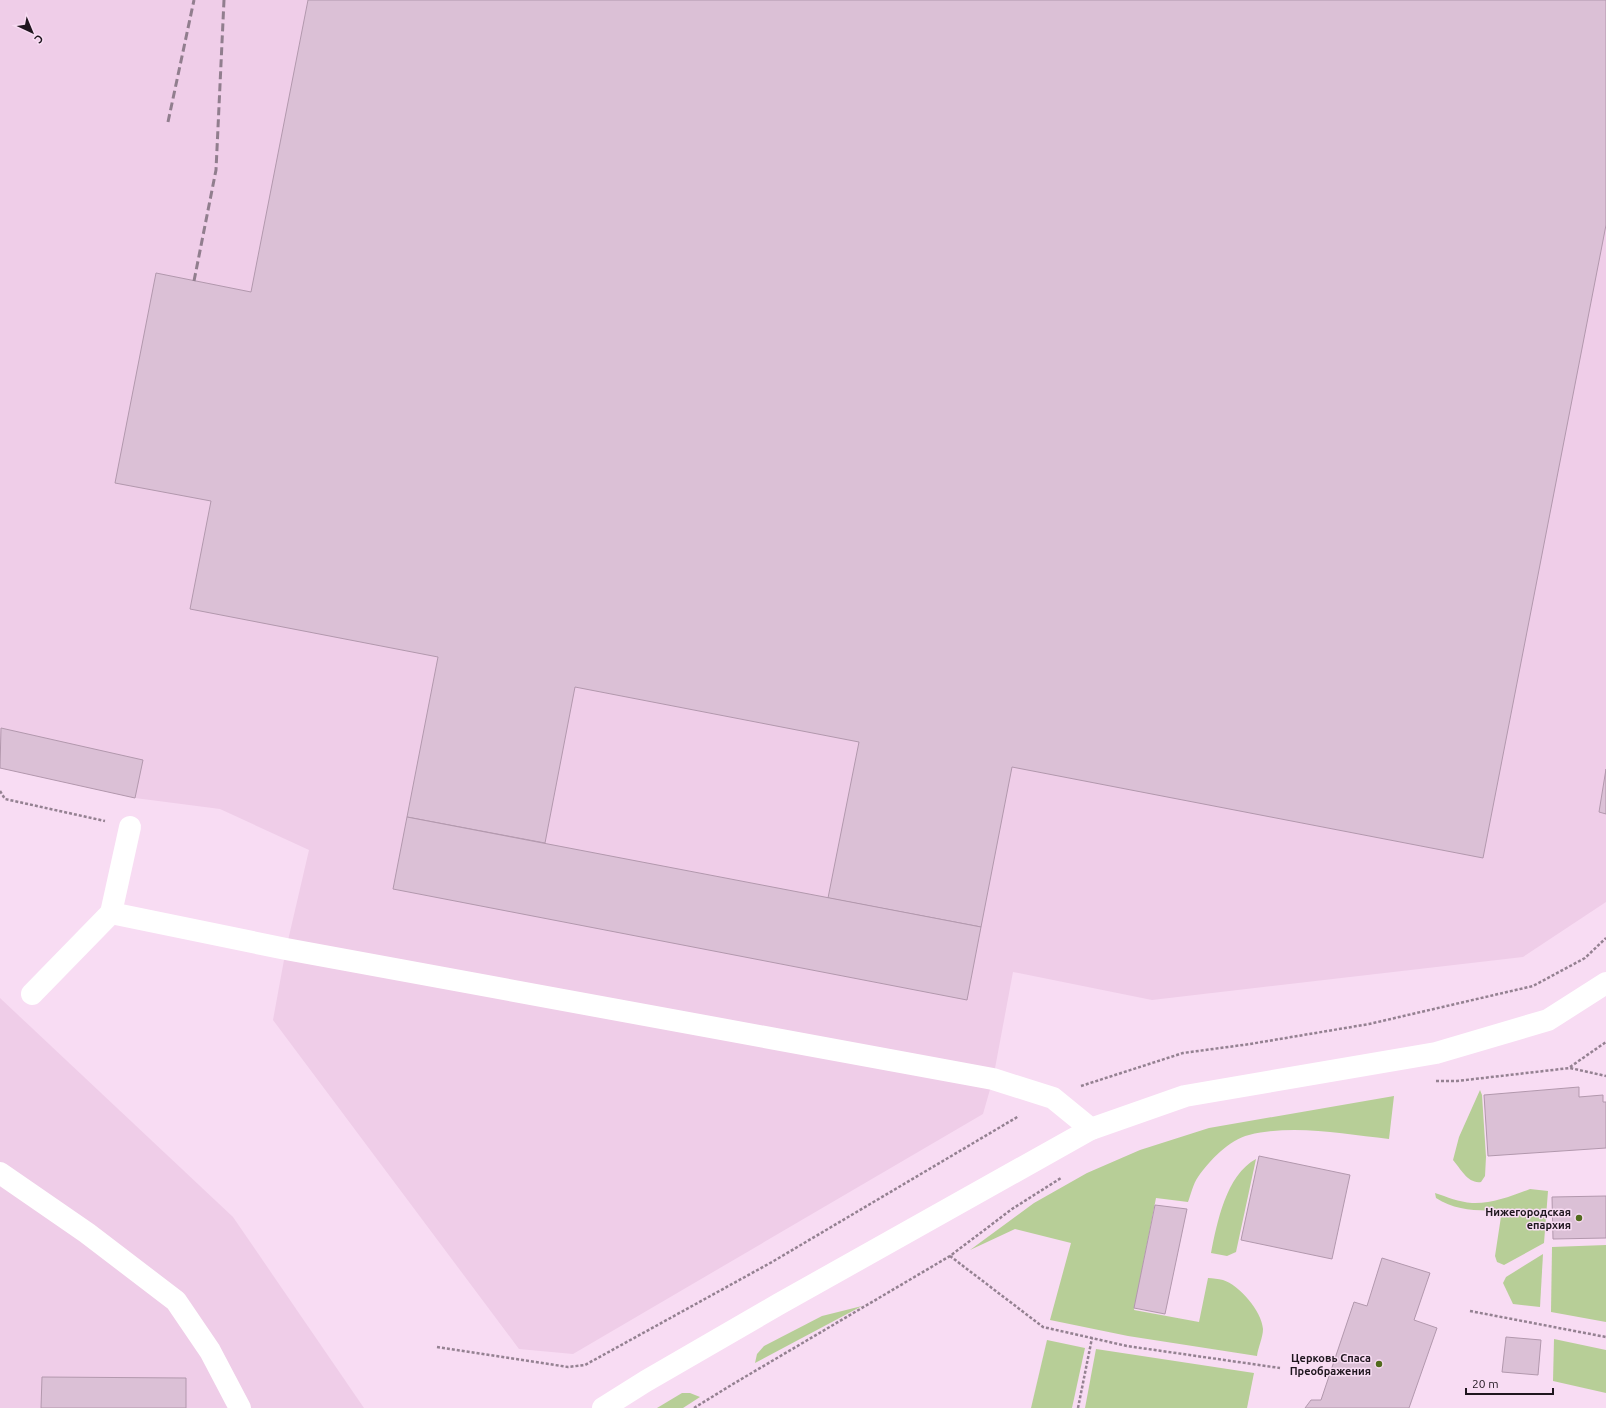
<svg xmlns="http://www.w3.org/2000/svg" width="1606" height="1408" viewBox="0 0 1606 1408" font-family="Ubuntu,sans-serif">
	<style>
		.built { fill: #efcde8 }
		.green { fill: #b7ce97 }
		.building { fill: #dbc0d6; stroke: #b298ad }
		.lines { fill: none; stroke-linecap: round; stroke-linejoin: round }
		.path { stroke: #948191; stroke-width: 2.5; stroke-dasharray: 3 2; stroke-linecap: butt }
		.minor { stroke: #fff; stroke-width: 22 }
		.rail { stroke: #917e8e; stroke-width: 3; stroke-dasharray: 8 4; stroke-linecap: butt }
		.poi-dot { fill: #516b1d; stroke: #f8dcf3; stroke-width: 1.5 }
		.labels { text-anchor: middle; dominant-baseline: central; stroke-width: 3; stroke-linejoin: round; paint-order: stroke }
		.poi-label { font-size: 11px; font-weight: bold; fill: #1f161e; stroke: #f8dcf3; text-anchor: end }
	</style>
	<rect width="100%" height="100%" fill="#f8dcf3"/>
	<g class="built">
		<path d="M0,0H1606V902L1523,957L1152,1000L1013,972L993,1079L983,1114L573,1354L519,1349L273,1020L286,949L309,850L220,809L135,798L0,768Z"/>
		<path d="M0,998L233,1217L364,1408H0Z"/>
	</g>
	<g class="green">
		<path d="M1480,1090L1482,1095L1486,1157L1485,1176L1481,1182C1468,1184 1461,1169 1453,1160L1459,1137Z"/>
		<path d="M1394,1096L1389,1139C1343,1134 1294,1124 1249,1135C1229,1140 1210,1160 1198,1177C1193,1184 1191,1194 1188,1202L1156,1198L1134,1310L1199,1322L1208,1278C1213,1278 1218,1279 1223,1280C1239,1285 1262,1311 1263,1329C1263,1337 1258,1348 1257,1356L1128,1336L1050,1320L1071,1243L1015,1229L970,1250L1034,1203L1087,1173L1140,1150L1209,1128Z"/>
		<path d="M1256,1159L1236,1252L1227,1256L1211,1253C1217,1223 1226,1175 1256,1159Z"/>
		<path d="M1530,1189L1548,1191L1544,1243L1504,1265L1497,1262L1495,1256L1502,1210C1479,1211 1456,1211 1436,1198L1435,1193C1447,1197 1459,1202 1472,1203C1491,1204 1512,1196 1530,1189Z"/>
		<path d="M1606,1245V1322L1551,1312L1552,1247Z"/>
		<path d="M1543,1254L1540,1307L1513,1304L1503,1283L1506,1277Z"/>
		<path d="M862,1306L755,1363L757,1354L764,1346L822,1316Z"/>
		<path d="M1554,1339L1606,1350V1393L1553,1381Z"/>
		<path d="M1047,1340L1085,1348L1072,1408H1031Z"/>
		<path d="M1096,1349L1254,1373L1247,1408H1085Z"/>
		<path d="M682,1393H690L700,1397L683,1408H657Z"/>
	</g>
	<g class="building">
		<path d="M308,0H1606V225L1483,858L1012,767L981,927L828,898L859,742L575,687L545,843L407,817L438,657L190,609L211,501L115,483L156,273L251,292Z"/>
		<path d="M1,728L143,760L135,798L0,768Z"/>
		<path d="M1606,769V814L1599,812Z"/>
		<path d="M407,817L981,927L967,1000L393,889Z"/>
		<path d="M1579,1087V1097L1603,1095V1102H1606V1148L1488,1156L1484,1095Z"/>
		<path d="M1259,1156L1350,1175L1332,1259L1241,1240Z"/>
		<path d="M1606,1196V1238L1553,1239L1552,1197Z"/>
		<path d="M1155,1205L1187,1209L1165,1314L1134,1308Z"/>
		<path d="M1382,1258L1430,1273L1414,1320L1437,1328L1409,1408H1305L1311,1400H1321L1354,1302L1367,1306Z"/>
		<path d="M1506,1337L1541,1340L1538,1375L1502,1372Z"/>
		<path d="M42,1377L186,1378V1408H41Z"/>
	</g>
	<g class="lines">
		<g class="path">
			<path d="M0,791L5,799L105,821"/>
			<path d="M1570,1067L1606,1042"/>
			<path d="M1436,1081H1457L1570,1068L1606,1076"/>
			<path d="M1081,1086L1183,1053L1250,1044L1369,1024L1533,986L1585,958L1606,938"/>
			<path d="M950,1256L1043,1327L1127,1346L1280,1368"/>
			<path d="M1470,1311L1606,1337"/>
			<path d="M437,1347L568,1367L585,1365L772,1262L1019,1116"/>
			<path d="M694,1408L733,1384L950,1256L1012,1209L1061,1178"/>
			<path d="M1078,1408L1092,1338"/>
		</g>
		<g class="minor">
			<path d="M111,913L286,949L993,1079L1053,1098L1091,1129"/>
			<path d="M32,994L111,913L130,827"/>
			<path d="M0,1173L87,1233L176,1301L210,1351L240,1408"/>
			<path d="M603,1408L646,1381L779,1304L1091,1129L1185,1096L1436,1053L1548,1020L1606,983"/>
		</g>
		<g class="rail">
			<path d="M168,122L194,0"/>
			<path d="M194,281L216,170L224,0"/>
		</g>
	</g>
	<g class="poi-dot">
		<circle cx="1579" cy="1218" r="4"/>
		<circle cx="1379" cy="1364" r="4"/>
	</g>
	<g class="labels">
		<g class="poi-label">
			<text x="1571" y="1212">Нижегородская<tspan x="1571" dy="13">епархия</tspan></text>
			<text x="1371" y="1358">Церковь Спаса<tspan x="1371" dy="13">Преображения</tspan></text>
		</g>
	</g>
	<g transform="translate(32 32) rotate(136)" stroke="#f8dcf3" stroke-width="3" paint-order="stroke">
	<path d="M0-3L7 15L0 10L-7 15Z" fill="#1f161e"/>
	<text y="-6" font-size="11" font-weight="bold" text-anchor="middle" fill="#1f161e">С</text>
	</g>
	<path d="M1466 1388v6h87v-6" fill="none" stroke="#1f161e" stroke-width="2"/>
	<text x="1472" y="1388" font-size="12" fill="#1f161e" stroke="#f8dcf3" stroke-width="3" paint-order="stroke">20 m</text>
</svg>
